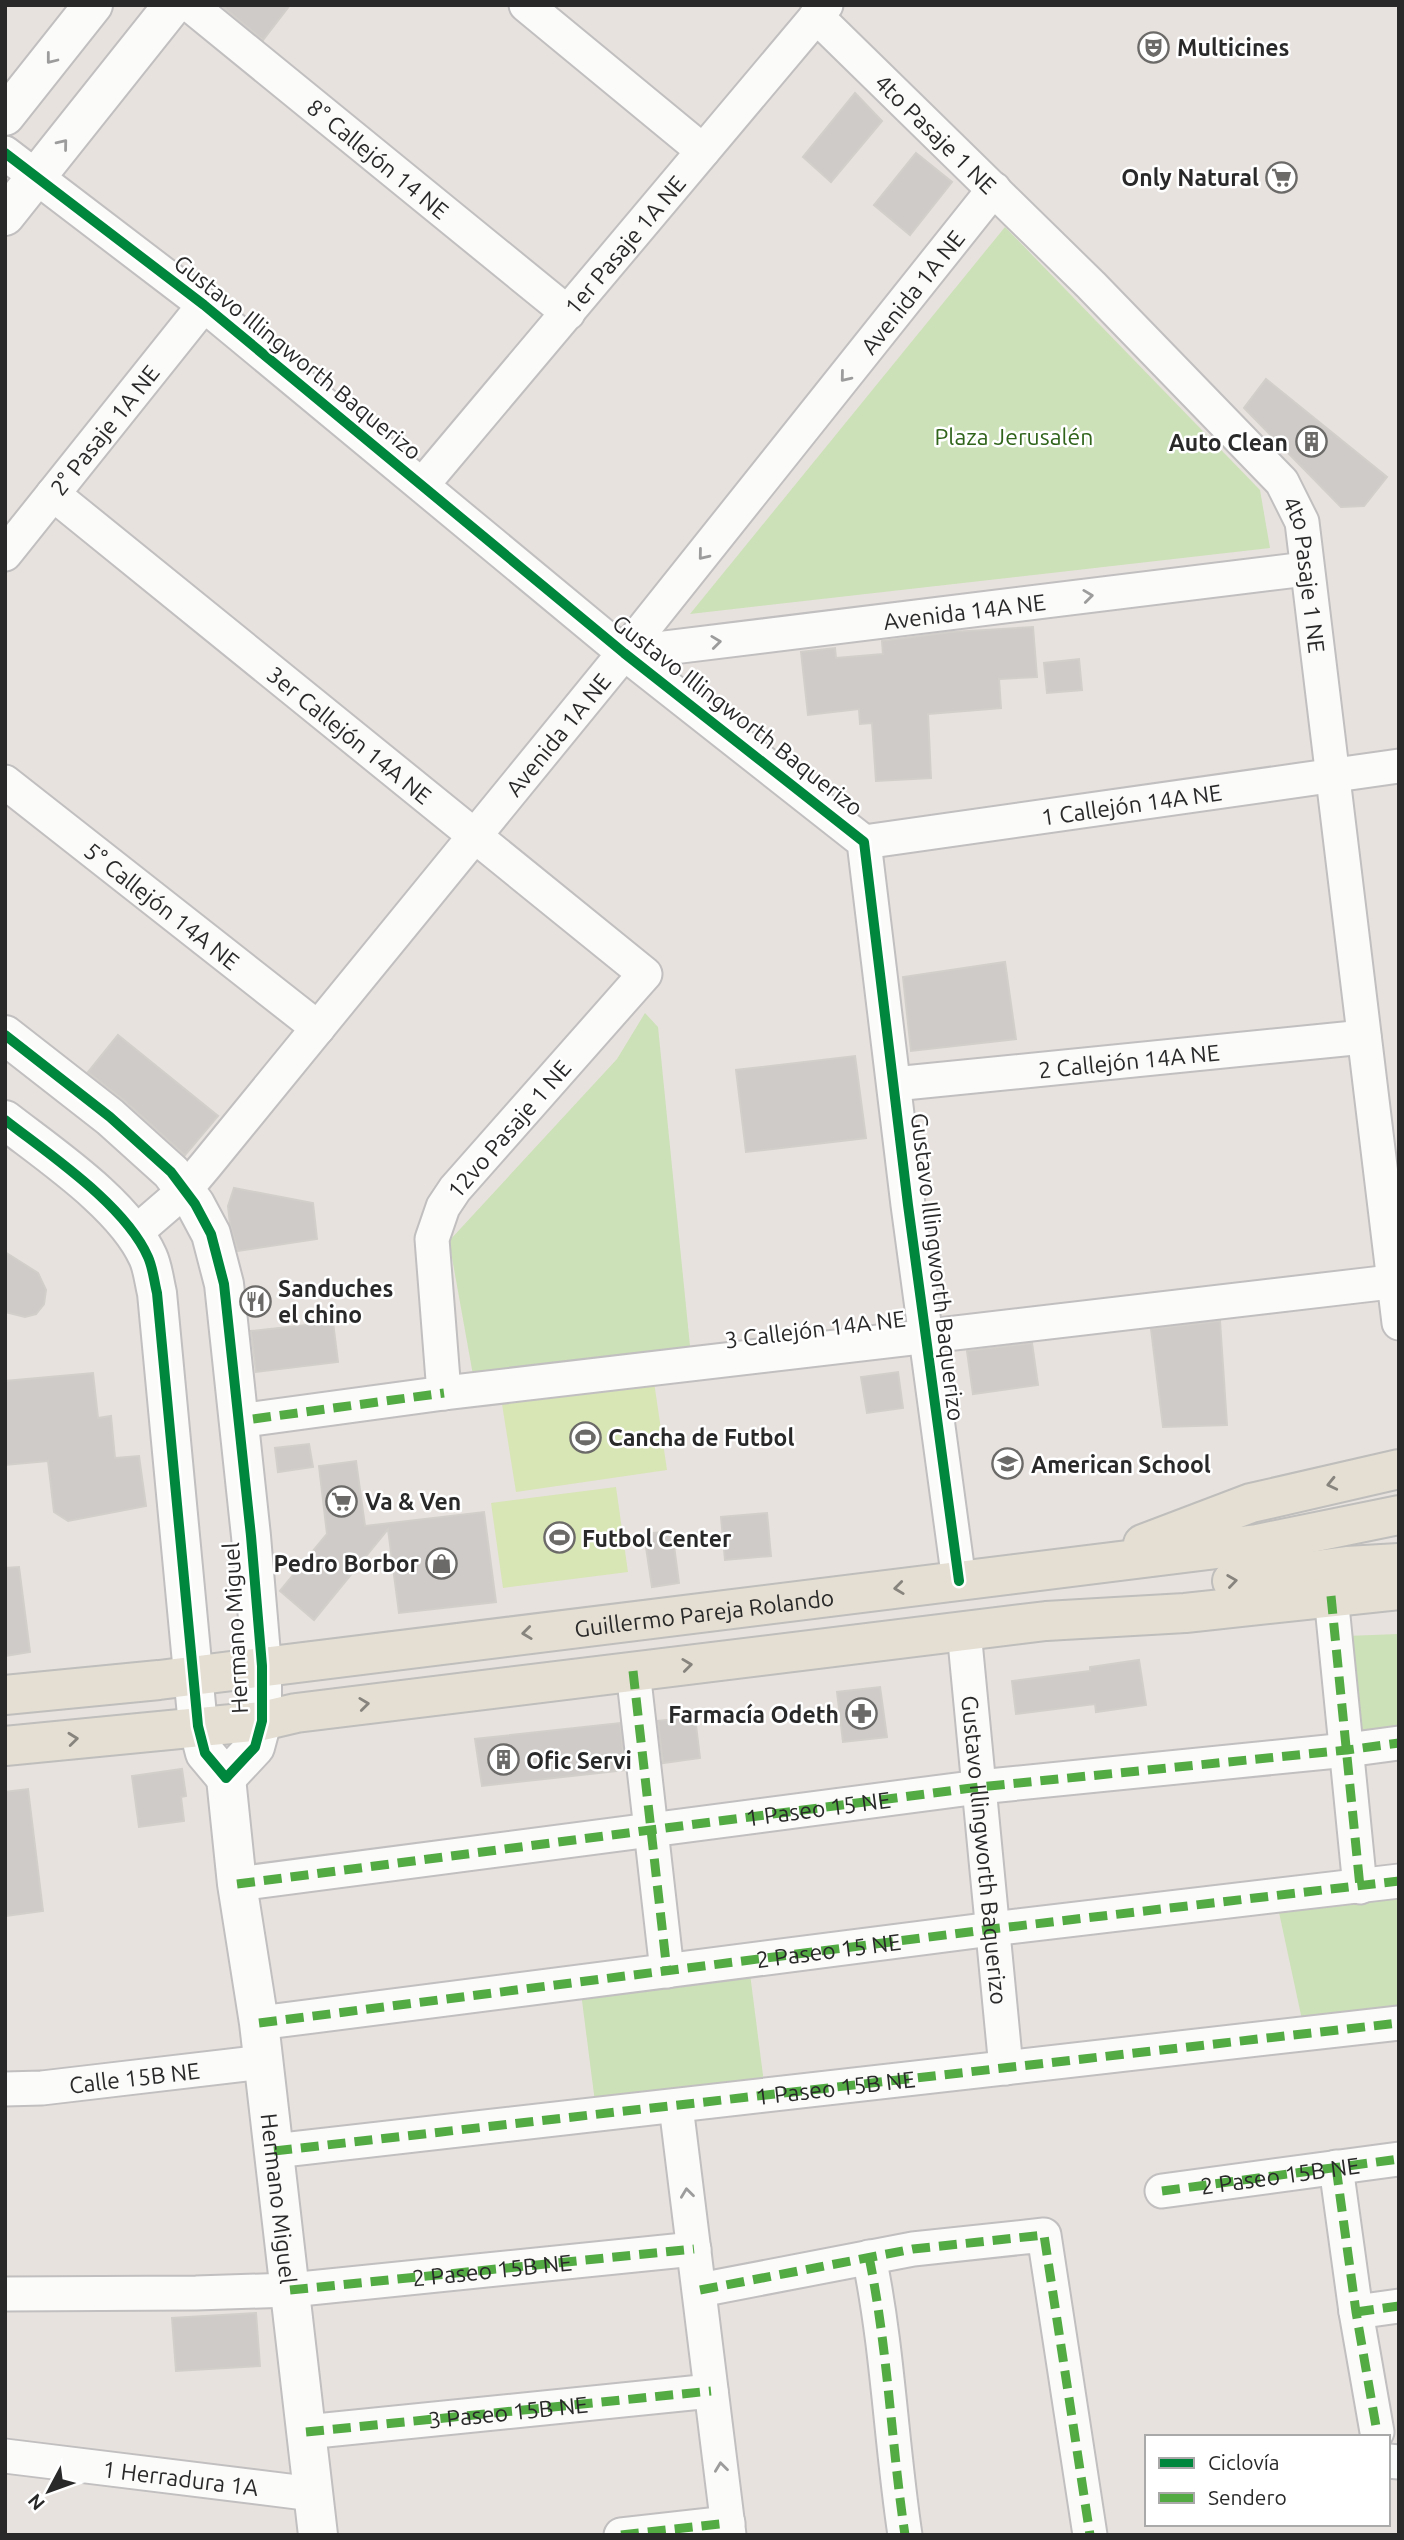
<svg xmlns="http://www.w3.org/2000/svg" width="1404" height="2540" viewBox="0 0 1404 2540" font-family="Ubuntu,sans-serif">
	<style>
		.green { fill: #cce1b7 }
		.pitch { fill: #d8e5b5 }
		.building { fill: #cecbc8; stroke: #d2ceca; stroke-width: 2 }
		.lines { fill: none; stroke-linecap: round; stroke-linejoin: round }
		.street-casing { stroke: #c1bfbf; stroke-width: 37 }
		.secondary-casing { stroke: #c1bfbf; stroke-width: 42 }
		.primary-casing { stroke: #bfbebc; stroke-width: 42 }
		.street { stroke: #fbfbfa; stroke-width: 33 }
		.secondary { stroke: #fbfbfa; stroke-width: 38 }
		.primary { stroke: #e5dfd3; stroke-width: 38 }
		.quiet { stroke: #53ab44; stroke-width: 9; stroke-dasharray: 18 9; stroke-linecap: butt }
		.cycleway-casing { stroke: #fff; stroke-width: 15 }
		.cycleway { stroke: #00873e; stroke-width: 10 }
		.oneway { stroke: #9c9c9c }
		.oneway2 { stroke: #87847e }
		.labels { text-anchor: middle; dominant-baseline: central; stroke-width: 5; stroke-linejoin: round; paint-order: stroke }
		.poi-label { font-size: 23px; font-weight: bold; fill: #292929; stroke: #fff; text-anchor: start }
		.street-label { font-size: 23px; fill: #292929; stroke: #fff }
		.park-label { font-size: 23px; fill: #30641b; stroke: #fff }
	</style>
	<rect width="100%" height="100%" fill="#e7e2de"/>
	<g class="green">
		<path d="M1005,227L1260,490L1270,548L690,614Z"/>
		<path d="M645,1013L658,1027L690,1346L473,1375L449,1241L617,1059Z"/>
		<path d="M1399,1634V1733L1360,1738L1346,1636Z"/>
		<path d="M1399,1893V2016L1304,2029L1277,1903Z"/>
		<path d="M749,1966L765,2091L596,2110L580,1985Z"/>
	</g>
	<g class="pitch">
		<path d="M654,1382L667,1470L516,1492L502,1404Z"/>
		<path d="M616,1487L628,1572L503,1588L491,1503Z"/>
	</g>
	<g class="building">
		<path d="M221,5H290L263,40Z"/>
		<path d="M855,93L882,121L831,182L803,157Z"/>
		<path d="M916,153L952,182L910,235L874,205Z"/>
		<path d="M1266,379L1387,477L1364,506L1341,507L1244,408Z"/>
		<path d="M1033,627L1037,677L999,679L1001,708L928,714L931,778L876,781L872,723L860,724L859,709L808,715L801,652L835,648L836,658L883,654L882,641L952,632Z"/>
		<path d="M1079,659L1082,690L1047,693L1044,663Z"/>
		<path d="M1005,962L1016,1039L911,1051L903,977Z"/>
		<path d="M118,1035L218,1116L185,1155L125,1101L88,1072Z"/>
		<path d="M855,1056L866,1138L746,1152L736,1070Z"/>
		<path d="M234,1188L313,1203L317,1239L238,1251L230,1224L228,1206Z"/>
		<path d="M5,1252L38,1273L46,1290L44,1304L36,1314L25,1317L5,1312Z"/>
		<path d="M1220,1321L1227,1425L1163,1427L1151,1329Z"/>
		<path d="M333,1322L338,1362L256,1372L251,1331Z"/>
		<path d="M1032,1343L1038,1385L973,1394L967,1351Z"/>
		<path d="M898,1372L903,1408L867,1413L861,1377Z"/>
		<path d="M93,1373L98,1418L111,1416L115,1458L139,1456L146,1506L68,1521L54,1512L48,1461L5,1465V1381Z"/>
		<path d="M309,1444L313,1467L278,1472L275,1448Z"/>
		<path d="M356,1461L365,1526L484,1512L496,1602L399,1613L388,1529L314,1620L280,1591L327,1534L319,1466Z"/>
		<path d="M767,1513L771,1556L725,1560L721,1517Z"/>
		<path d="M672,1531L679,1583L652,1587L644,1534Z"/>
		<path d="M19,1567L30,1652L5,1656V1568Z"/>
		<path d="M1139,1660L1146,1705L1096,1712L1095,1704L1016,1714L1012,1681L1090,1671V1667Z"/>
		<path d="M880,1687L887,1737L843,1742L837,1692Z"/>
		<path d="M695,1717L700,1758L663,1763L658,1721Z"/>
		<path d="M620,1723L625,1770L482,1786L475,1739Z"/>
		<path d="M182,1769L186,1796L181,1797L184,1821L139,1827L132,1776Z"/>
		<path d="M28,1789L43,1911L5,1916V1792Z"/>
		<path d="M256,2313L260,2366L176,2371L172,2318Z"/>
	</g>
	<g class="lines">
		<defs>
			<g id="street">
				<path id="s1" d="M190,5L568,313"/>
				<path d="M526,5L703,151"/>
				<path id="s2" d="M816,16L1091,285L1282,482L1302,522L1399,1323"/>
				<path d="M5,153L204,305L624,653L864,842L908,1205L959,1581"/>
				<path id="s3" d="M423,484L826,5"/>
				<path id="s4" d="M53,494L645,974L455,1189L443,1207L432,1239L444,1393"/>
				<path id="s5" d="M5,554L204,305"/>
				<path id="s6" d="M624,653L1306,569"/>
				<path id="s7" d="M5,782L318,1028"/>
				<path id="s8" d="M864,842L1399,766"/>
				<path id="s9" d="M894,1084L1364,1037"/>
				<path id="s10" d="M134,1234L185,1190L206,1165L624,653L994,189"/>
				<path d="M253,1419L444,1393L1399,1281"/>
				<path d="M1331,1596L1360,1887"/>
				<path id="s11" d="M964,1631L1006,2068"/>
				<path d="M633,1671L667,1971"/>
				<path id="s12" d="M237,1884L979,1787L1347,1750L1399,1743"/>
				<path id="s13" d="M259,2023L992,1929L1399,1881"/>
				<path id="s14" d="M5,2089L42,2088L264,2062"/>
				<path d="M676,2106L729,2535"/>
				<path d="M274,2151L1399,2023"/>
				<path d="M1336,2167L1356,2312L1377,2432"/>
				<path d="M1162,2191L1399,2159"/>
				<path d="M869,2257C888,2349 891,2442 905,2535"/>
				<path d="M700,2290L913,2249L1044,2235L1090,2535"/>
				<path d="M5,2294L196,2293L290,2290L694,2249"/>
				<path d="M1356,2312L1399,2306"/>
				<path d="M306,2432L711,2391"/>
				<path id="s15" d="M5,2456L313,2494"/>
				<path d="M1388,2461L1399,2462"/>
				<path d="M621,2535L728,2523"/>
			</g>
			<g id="secondary">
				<path d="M5,116L93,5"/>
				<path d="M5,216L173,5"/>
				<path d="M5,1035L110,1117L171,1172L195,1204L211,1234L224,1284L251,1536L262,1666V1721L255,1747L226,1778L205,1753L198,1726L157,1293C154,1281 153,1268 148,1257C125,1205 50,1155 5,1120"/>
				<path id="s16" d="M226,1778L237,1884L259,2023L318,2535"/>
			</g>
			<g id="primary">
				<path d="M1143,1544L1251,1503L1399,1469"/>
				<path d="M1232,1581L1347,1566L1399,1563"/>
				<path id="s17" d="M5,1695L159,1680L1257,1544L1399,1515"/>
				<path d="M5,1746L262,1721L296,1713L1046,1621L1185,1613L1399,1590"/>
			</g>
		</defs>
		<use href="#street" class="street-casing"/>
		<use href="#secondary" class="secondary-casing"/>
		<use href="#primary" class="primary-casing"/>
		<use href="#street" class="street"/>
		<use href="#secondary" class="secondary"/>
		<use href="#primary" class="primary"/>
		<g class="quiet">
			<path d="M253,1419L444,1393"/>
			<path d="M1331,1596L1360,1887"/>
			<path d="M633,1671L667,1971"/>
			<path d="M237,1884L979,1787L1347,1750L1399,1743"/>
			<path d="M259,2023L992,1929L1399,1881"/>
			<path id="s18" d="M274,2151L1399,2023"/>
			<path d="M1336,2167L1356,2312L1377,2432"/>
			<path id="s19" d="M1162,2191L1399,2159"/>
			<path d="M869,2257C888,2349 891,2442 905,2535"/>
			<path id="s20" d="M290,2290L694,2249"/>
			<path d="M700,2290L913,2249L1044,2235L1090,2535"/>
			<path d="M1356,2312L1399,2306"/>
			<path id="s21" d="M306,2432L711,2391"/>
			<path d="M621,2535L728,2523"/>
		</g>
		<defs>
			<g id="cycleway">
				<path d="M5,153L204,305L624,653L864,842L908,1205L959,1581"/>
				<path d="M5,1035L110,1117L171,1172L195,1204L211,1234L224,1284L251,1536L262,1666V1721L255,1747L226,1778L205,1753L198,1726L157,1293C154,1281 153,1268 148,1257C125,1205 50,1155 5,1120"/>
			</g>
		</defs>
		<use href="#cycleway" class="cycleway-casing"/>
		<use href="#cycleway" class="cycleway"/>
	</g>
	<defs><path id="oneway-chevron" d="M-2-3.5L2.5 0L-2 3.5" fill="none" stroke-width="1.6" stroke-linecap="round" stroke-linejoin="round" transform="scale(1.75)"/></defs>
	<g class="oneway">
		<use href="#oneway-chevron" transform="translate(51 59) rotate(128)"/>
		<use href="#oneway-chevron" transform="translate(63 144) rotate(-51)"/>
		<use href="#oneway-chevron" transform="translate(845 377) rotate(129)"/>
		<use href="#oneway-chevron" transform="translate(703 555) rotate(129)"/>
		<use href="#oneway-chevron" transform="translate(1088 596) rotate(-7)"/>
		<use href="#oneway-chevron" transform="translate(716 642) rotate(-7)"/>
		<use href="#oneway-chevron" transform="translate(687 2193) rotate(-97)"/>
		<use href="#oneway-chevron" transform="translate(721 2467) rotate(-97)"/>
	</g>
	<g class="oneway2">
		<use href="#oneway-chevron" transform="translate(1332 1484) rotate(167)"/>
		<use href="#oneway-chevron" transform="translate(1232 1581) rotate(-8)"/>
		<use href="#oneway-chevron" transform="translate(899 1588) rotate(173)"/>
		<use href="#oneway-chevron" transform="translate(527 1633) rotate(173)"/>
		<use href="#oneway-chevron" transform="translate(687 1665) rotate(-7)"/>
		<use href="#oneway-chevron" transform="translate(364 1704) rotate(-7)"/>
		<use href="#oneway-chevron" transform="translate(73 1739) rotate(-6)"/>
	</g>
	<defs>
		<symbol id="theatre-ring" viewBox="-11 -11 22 22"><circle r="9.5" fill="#fff" stroke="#6c6a68" stroke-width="1.5"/><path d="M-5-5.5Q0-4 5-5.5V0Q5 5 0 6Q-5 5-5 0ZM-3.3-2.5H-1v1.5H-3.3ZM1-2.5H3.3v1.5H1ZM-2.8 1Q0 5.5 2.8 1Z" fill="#6c6a68"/></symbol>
		<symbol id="supermarket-ring" viewBox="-11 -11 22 22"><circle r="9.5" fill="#fff" stroke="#6c6a68" stroke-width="1.5"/><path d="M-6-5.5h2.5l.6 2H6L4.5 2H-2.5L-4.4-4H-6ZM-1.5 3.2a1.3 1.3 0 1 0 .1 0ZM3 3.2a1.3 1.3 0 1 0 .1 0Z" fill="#6c6a68"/></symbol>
		<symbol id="building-ring" viewBox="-11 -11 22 22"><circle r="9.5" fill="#fff" stroke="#6c6a68" stroke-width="1.5"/><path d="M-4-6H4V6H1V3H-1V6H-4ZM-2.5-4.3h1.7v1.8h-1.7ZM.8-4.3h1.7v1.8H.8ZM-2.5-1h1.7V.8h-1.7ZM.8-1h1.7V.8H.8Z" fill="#6c6a68"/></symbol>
		<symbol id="restaurant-ring" viewBox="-11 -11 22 22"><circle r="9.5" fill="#fff" stroke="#6c6a68" stroke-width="1.5"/><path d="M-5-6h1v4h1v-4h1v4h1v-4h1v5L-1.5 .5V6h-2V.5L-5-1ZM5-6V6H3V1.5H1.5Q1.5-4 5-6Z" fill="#6c6a68"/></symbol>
		<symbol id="stadium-ring" viewBox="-11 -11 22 22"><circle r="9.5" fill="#fff" stroke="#6c6a68" stroke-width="1.5"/><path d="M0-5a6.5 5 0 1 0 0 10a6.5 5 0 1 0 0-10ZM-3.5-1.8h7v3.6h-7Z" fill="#6c6a68"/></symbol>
		<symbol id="school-ring" viewBox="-11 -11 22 22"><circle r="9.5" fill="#fff" stroke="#6c6a68" stroke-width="1.5"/><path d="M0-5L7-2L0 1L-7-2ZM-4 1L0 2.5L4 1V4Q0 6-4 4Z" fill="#6c6a68"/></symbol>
		<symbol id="shop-ring" viewBox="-11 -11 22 22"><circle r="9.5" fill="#fff" stroke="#6c6a68" stroke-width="1.5"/><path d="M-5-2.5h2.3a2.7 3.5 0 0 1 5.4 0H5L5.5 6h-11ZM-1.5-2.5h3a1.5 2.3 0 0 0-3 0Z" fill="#6c6a68"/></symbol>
		<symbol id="pharmacy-ring" viewBox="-11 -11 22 22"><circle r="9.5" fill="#fff" stroke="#6c6a68" stroke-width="1.5"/><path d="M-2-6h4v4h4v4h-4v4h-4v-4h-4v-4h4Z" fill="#6c6a68"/></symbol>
	</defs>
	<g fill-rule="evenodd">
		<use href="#theatre-ring" x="1136" y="30" width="35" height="35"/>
		<use href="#supermarket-ring" x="1264" y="160" width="35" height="35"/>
		<use href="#building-ring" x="1294" y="424" width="35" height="35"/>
		<use href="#restaurant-ring" x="238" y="1284" width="35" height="35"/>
		<use href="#stadium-ring" x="568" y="1420" width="35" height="35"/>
		<use href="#school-ring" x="990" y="1446" width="35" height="35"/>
		<use href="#supermarket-ring" x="324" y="1484" width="35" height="35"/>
		<use href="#stadium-ring" x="542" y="1520" width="35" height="35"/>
		<use href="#shop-ring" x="424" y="1546" width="35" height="35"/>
		<use href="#pharmacy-ring" x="844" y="1696" width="35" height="35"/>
		<use href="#building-ring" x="486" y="1742" width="35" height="35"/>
	</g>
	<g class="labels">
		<g class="poi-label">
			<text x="1177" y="47">Multicines</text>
			<text x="1259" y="177" text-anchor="end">Only Natural</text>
			<text x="1288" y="442" text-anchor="end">Auto Clean</text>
			<text x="278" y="1288">Sanduches<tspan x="278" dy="26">el chino</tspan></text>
			<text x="608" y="1437">Cancha de Futbol</text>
			<text x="1031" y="1464">American School</text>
			<text x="365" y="1501">Va &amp; Ven</text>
			<text x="582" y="1538">Futbol Center</text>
			<text x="419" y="1563" text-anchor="end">Pedro Borbor</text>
			<text x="839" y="1714" text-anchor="end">Farmacía Odeth</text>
			<text x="526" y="1760">Ofic Servi</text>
		</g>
		<g class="street-label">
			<text stroke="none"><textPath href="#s2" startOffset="168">4to Pasaje 1 NE</textPath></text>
			<text stroke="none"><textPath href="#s1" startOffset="243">8° Callejón 14 NE</textPath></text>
			<text stroke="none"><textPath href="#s3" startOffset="313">1er Pasaje 1A NE</textPath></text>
			<text stroke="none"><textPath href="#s10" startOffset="1223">Avenida 1A NE</textPath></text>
			<text transform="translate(298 357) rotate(39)">Gustavo Illingworth Baquerizo</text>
			<text stroke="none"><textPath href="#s5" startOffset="159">2° Pasaje 1A NE</textPath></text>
			<text stroke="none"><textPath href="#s2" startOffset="756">4to Pasaje 1 NE</textPath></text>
			<text stroke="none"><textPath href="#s6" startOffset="343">Avenida 14A NE</textPath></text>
			<text transform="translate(738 715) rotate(38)">Gustavo Illingworth Baquerizo</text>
			<text stroke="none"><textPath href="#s10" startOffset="656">Avenida 1A NE</textPath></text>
			<text stroke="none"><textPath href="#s4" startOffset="382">3er Callejón 14A NE</textPath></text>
			<text stroke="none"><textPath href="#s8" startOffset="270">1 Callejón 14A NE</textPath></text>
			<text stroke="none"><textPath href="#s7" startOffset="200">5° Callejón 14A NE</textPath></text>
			<text stroke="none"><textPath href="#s9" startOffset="236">2 Callejón 14A NE</textPath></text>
			<text transform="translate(509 1129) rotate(-49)">12vo Pasaje 1 NE</text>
			<text transform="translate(938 1267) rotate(83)">Gustavo Illingworth Baquerizo</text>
			<text transform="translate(815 1329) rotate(-7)">3 Callejón 14A NE</text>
			<text stroke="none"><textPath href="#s17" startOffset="704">Guillermo Pareja Rolando</textPath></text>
			<text transform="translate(235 1628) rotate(-93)">Hermano Miguel</text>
			<text stroke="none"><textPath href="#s12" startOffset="586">1 Paseo 15 NE</textPath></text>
			<text stroke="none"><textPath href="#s11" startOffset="220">Gustavo Illingworth Baquerizo</textPath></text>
			<text stroke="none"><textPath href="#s13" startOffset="574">2 Paseo 15 NE</textPath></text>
			<text stroke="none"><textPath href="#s14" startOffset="130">Calle 15B NE</textPath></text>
			<text stroke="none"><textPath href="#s18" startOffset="565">1 Paseo 15B NE</textPath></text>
			<text stroke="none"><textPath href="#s19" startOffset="119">2 Paseo 15B NE</textPath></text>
			<text stroke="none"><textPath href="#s16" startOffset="424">Hermano Miguel</textPath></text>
			<text stroke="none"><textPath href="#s20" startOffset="203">2 Paseo 15B NE</textPath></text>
			<text stroke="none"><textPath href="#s21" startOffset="203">3 Paseo 15B NE</textPath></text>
			<text stroke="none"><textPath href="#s15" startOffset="177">1 Herradura 1A</textPath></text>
		</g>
		<g class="park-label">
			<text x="1014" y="436">Plaza Jerusalén</text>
		</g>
	</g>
	<rect width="1404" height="2540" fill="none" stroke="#292929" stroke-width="14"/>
	<rect x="1145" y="2435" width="245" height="91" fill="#ffffff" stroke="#a9a9a9" stroke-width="2"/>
	<rect x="1159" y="2458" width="35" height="10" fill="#00873e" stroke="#a9a9a9" stroke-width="2"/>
	<text x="1208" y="2470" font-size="21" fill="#292929">Ciclovía</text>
	<rect x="1159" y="2493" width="35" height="10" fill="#53ab44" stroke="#a9a9a9" stroke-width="2"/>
	<text x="1208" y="2505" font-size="21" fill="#292929">Sendero</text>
	<g transform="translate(49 2491) rotate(229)" stroke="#ffffff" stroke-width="5" paint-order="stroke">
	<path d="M0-5L12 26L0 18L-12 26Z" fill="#292929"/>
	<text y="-10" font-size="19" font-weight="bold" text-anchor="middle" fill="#292929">N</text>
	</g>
</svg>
